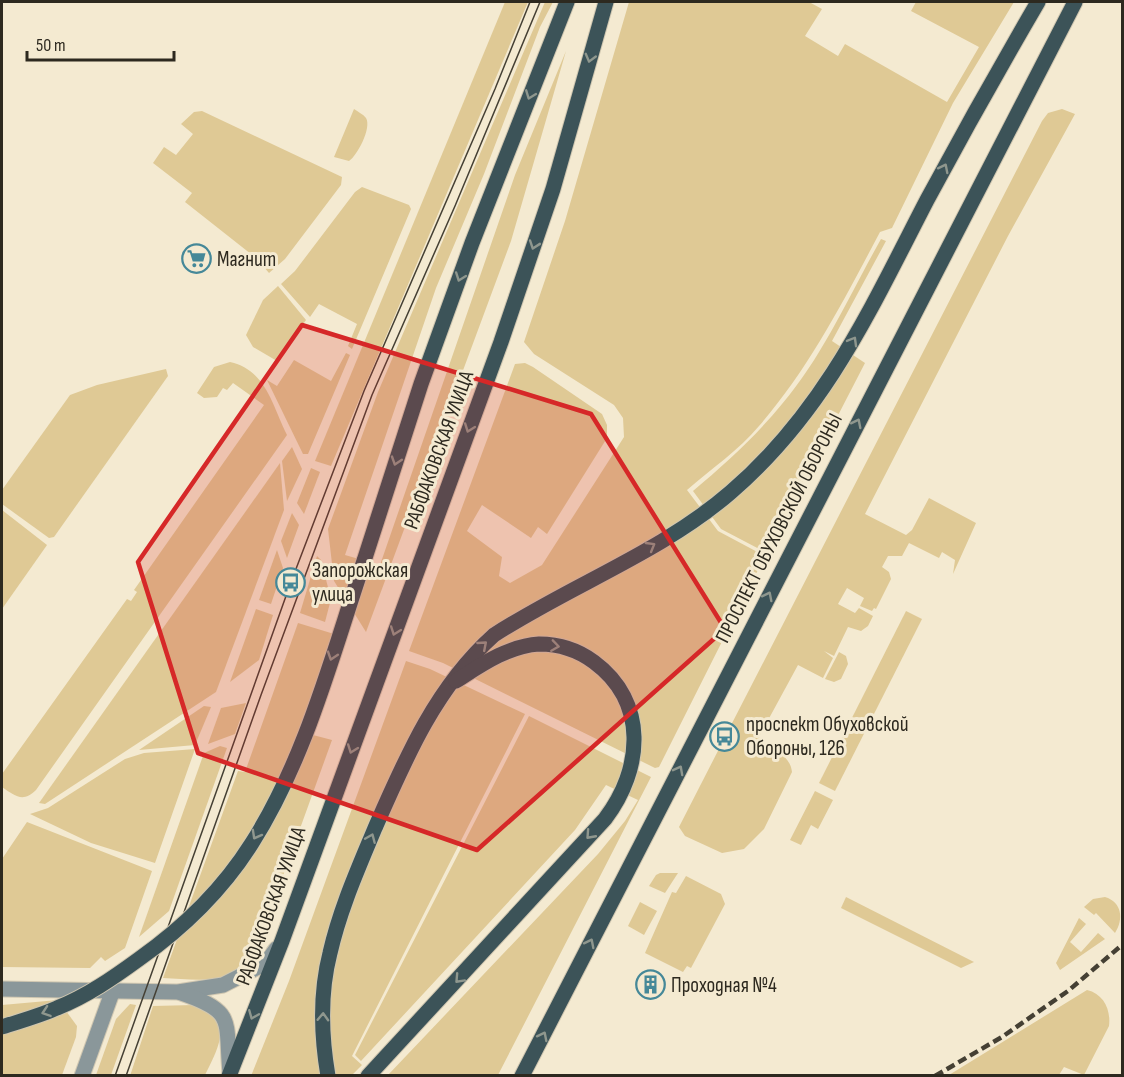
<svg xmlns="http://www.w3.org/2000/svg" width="1124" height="1077" viewBox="0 0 1124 1077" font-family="'Sofia Sans Condensed',sans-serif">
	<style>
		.green { fill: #dfc995 }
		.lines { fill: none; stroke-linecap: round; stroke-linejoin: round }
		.minor-casing { stroke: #d0c7b1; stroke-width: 17 }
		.major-casing { stroke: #d0c7b1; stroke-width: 17 }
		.minor { stroke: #8a979a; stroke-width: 15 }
		.major { stroke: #3c5358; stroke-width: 15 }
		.tram { stroke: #454034; stroke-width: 1.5 }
		.rail { stroke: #454034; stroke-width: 4.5; stroke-dasharray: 9 4.5; stroke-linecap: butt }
		.major-bridge-casing { stroke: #d0c7b1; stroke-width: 17; stroke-linecap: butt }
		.major-bridge { stroke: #3c5358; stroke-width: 15 }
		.oneway { stroke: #8f978e }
		.marked { fill: #d62828; fill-opacity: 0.2; stroke: #d62828; stroke-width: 4.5; stroke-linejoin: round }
		.labels { text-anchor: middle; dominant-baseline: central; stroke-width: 6; stroke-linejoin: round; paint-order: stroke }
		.poi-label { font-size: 21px; fill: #2d291f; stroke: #f4ead1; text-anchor: start }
		.street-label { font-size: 21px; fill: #2d291f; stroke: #f4ead1 }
	</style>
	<rect width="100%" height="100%" fill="#f4ead1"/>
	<g class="green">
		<path d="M505,2H528L331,466L315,461Z"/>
		<path d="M545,2H553L540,27L484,174L436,288L345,555L380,565L515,175L566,51L511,241L366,632L334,581L328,529L378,392Z"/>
		<path d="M629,2H809L822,9L805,36L838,56L845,44L947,102L979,47L911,11L916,2H1014L953,103L892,228L880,232C844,300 810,367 759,426C739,450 711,469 687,490L718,531L765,556L659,767L655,768L443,663L409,651L515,364L525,363L533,367L602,414L607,425V438L547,534L538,527L531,538L482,505L467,531L502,557L499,576L510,583L542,565L624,437L623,418L614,405L534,354L524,342L565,221Z"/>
		<path d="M354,109C358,112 363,114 366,118C372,128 357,156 349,161L334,157Z"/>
		<path d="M1062,109L1075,114L1008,236L865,514L906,535L912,530L929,498L976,523L953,574L955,560L942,552L939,558L909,543L902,556H888L882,567L889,572L891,579L876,609L874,608L872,611L860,606L864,598L847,588L838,604L855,613L859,608L873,616L868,626L861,631L848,627L834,656L824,651L833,658L823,678L798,665L760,735L758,742C772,749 790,754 792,772L764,829L744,849L722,853L685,836L679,827L722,743L725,744L732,731L729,729L1042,121L1048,113Z"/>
		<path d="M202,111L342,177L341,185L285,259L269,273L256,258L185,202L192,193L153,163L164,147L176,155L193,134L181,124L194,112Z"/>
		<path d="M362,187L409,205L411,209L352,349L348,346L357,324L319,304L310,317L281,284L295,271L355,192Z"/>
		<path d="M881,239L886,241L832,341L865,363L767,553L721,529L693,491C725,464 755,437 782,404C823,356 850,294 881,239Z"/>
		<path d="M278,286L306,320L277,361L253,347L246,335L263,300Z"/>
		<path d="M346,353L350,355L308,454H303L267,380L277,386L294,360L331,381Z"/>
		<path d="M230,362C266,370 272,405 287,435L36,790C23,803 15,796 2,787V774L127,599L131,601L137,592L134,590L264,405L233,383L227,390L223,388L217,397L204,398L197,393L214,367Z"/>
		<path d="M166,369L168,376L54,537L49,538L2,504V490L70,395L97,385Z"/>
		<path d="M292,447L302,469L287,501L282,461Z"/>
		<path d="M280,463L284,510L216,692L45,804L39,803Z"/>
		<path d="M311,468L320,472L304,514L297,503Z"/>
		<path d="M2,510L47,545L2,609Z"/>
		<path d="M292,513L299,525L287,558L281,541Z"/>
		<path d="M277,550L283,568L271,604L259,600Z"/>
		<path d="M317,556L321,560L331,599L325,622L300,613Z"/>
		<path d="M256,609L273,615L259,660L230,682Z"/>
		<path d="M906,611L922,619L835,791L819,783Z"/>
		<path d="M298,623L344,637L313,735L332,740L254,956C235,987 194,979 163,978L238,771L245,772Z"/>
		<path d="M839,652L846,656L848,664L841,679L834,682L825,679Z"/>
		<path d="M406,661L430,669L525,714L352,1056L362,1065L352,1075L251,1076L289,981Z"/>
		<path d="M246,703L235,734L208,744L221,708Z"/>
		<path d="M204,706L211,707L195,745L139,750Z"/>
		<path d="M529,716L651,777L498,1075H388L598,854L625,821L638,800L606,785L575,830L361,1061L355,1055Z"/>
		<path d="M220,746L227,748L169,911L139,937L204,753Z"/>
		<path d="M195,749L155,863L91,843L30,814L48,808L125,759L144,753Z"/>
		<path d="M815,791L833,800L818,829L811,825L801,845L790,840Z"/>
		<path d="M27,822L152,871L125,948L105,961L101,957L90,968L2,967V859Z"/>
		<path d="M660,873H678L665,893L649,886L656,875Z"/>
		<path d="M686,876L721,894L725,904L691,968L687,966L683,972L645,953L672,892L676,893Z"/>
		<path d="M846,897L974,962L961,968L841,908Z"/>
		<path d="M1105,897C1122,902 1124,919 1115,933L1096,913L1094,915L1084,907L1093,899Z"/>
		<path d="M640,902L657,911L644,935L628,926Z"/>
		<path d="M1079,918L1086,924L1070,942L1081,952L1098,933L1105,939L1060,970L1056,963Z"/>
		<path d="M1087,990C1104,994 1111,1010 1109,1026L1084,1075L1064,1067L1059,1075H949Z"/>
		<path d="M58,1000L77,1026L76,1037L62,1075L2,1076V1005Z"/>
		<path d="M130,1004L136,1005L111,1075H96L116,1019Z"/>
		<path d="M194,1005C235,1020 219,1046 205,1075L130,1076L153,1006Z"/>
	</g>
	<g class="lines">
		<defs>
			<g id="minor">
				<path d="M2,989L178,992L223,985L266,963L276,949"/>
				<path d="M181,993C236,1012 225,1019 230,1073"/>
				<path d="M82,1076L113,990"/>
			</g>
			<g id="major">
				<path d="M364,561L421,384L472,243L567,2"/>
				<path d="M229,1076L282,941L501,342L553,189L606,2"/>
				<path d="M328,1076C321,1035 320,992 330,953C340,909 358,869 375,828C406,757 436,687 494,635C571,585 662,552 731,492C826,410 871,308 927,200C963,133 1000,67 1038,2"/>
				<path d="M368,1076L605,819C643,769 648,702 594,662C578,650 559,644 539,644C508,646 481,665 456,681"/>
				<path d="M522,1076L1075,2"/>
			</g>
		</defs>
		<use href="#minor" class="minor-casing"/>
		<use href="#major" class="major-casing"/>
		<use href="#minor" class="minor"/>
		<use href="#major" class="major"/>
		<g class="tram">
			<path d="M115,1076L291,582L364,391L495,89L530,2"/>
			<path d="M126,1076L261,695L372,395L455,206L540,2"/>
		</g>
		<path class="rail" d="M935,1076L1002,1037L1068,991L1122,945"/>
		<defs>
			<path id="major-bridge" d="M2,1027C20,1021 39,1016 57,1008C87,996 113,978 139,959C183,928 223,889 252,843C306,758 332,655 364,561"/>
		</defs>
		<use href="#major-bridge" class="major-bridge-casing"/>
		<use href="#major-bridge" class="major-bridge"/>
	</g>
	<defs><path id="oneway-chevron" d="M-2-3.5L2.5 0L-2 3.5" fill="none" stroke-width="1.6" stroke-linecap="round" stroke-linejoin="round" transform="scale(1.5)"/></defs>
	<g class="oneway">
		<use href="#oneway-chevron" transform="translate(590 58) rotate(105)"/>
		<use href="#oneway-chevron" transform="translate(530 95) rotate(111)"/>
		<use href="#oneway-chevron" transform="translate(944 168) rotate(-63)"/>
		<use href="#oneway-chevron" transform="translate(534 245) rotate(109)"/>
		<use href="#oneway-chevron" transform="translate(460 277) rotate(110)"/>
		<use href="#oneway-chevron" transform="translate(853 341) rotate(-60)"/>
		<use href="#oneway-chevron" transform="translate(857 423) rotate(-63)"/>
		<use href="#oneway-chevron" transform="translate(469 428) rotate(110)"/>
		<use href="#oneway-chevron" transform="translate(396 461) rotate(108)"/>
		<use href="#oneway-chevron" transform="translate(651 546) rotate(-30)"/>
		<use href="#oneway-chevron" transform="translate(768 596) rotate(-63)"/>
		<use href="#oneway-chevron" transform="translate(395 631) rotate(110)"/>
		<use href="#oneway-chevron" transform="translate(483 645) rotate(-41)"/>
		<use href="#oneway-chevron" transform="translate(555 646) rotate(8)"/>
		<use href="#oneway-chevron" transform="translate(332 656) rotate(108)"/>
		<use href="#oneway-chevron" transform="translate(352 749) rotate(110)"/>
		<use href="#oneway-chevron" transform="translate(679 770) rotate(-62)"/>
		<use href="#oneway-chevron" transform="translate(256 835) rotate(119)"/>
		<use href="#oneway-chevron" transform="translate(590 835) rotate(132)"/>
		<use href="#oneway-chevron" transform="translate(371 838) rotate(-67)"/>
		<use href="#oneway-chevron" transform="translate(590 943) rotate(-63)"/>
		<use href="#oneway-chevron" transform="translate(459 979) rotate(133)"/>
		<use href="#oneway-chevron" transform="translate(46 1012) rotate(161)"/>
		<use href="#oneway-chevron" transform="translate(253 1015) rotate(112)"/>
		<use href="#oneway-chevron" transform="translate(323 1017) rotate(-88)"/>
		<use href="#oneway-chevron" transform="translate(543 1036) rotate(-63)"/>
	</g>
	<path class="marked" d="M302,325L591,414L725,629L477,850L198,753L138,562Z"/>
	<defs>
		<symbol id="supermarket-ring" viewBox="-11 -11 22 22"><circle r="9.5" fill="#f4ead1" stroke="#458898" stroke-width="1.5"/><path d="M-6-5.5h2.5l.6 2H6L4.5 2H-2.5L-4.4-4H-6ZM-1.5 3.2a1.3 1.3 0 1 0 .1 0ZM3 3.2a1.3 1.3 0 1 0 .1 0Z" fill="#458898"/></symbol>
		<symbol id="bus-ring" viewBox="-11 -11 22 22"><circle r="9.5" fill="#f4ead1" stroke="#458898" stroke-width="1.5"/><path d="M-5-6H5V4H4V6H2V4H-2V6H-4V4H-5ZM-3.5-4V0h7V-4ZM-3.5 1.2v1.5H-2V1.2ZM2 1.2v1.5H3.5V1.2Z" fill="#458898"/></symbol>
		<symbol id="building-ring" viewBox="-11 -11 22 22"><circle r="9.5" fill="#f4ead1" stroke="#458898" stroke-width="1.5"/><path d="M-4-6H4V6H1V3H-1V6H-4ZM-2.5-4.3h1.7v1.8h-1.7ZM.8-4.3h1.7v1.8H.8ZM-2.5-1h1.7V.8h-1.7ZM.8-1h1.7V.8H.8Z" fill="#458898"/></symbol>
	</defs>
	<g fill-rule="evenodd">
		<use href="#supermarket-ring" x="180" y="242" width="33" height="33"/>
		<use href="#bus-ring" x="274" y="566" width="33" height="33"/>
		<use href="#bus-ring" x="708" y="720" width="33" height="33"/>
		<use href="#building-ring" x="634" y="968" width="33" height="33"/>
	</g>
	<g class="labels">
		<g class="poi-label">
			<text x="217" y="259">Магнит</text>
			<text x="312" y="570">Запорожская<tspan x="312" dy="24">улица</tspan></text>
			<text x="746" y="724">проспект Обуховской<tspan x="746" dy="24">Обороны, 126</tspan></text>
			<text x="671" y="985">Проходная №4</text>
		</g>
		<g class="street-label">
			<text transform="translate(439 450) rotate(-70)">РАБФАКОВСКАЯ УЛИЦА</text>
			<text transform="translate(779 528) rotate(-63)">ПРОСПЕКТ ОБУХОВСКОЙ ОБОРОНЫ</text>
			<text transform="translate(271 906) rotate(-70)">РАБФАКОВСКАЯ УЛИЦА</text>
		</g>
	</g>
	<rect width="1124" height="1077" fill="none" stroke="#2d291f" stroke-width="6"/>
	<path d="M27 51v9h147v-9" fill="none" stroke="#2d291f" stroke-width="3"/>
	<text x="36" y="51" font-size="18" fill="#2d291f" stroke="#f4ead1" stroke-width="4.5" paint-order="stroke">50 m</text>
</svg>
